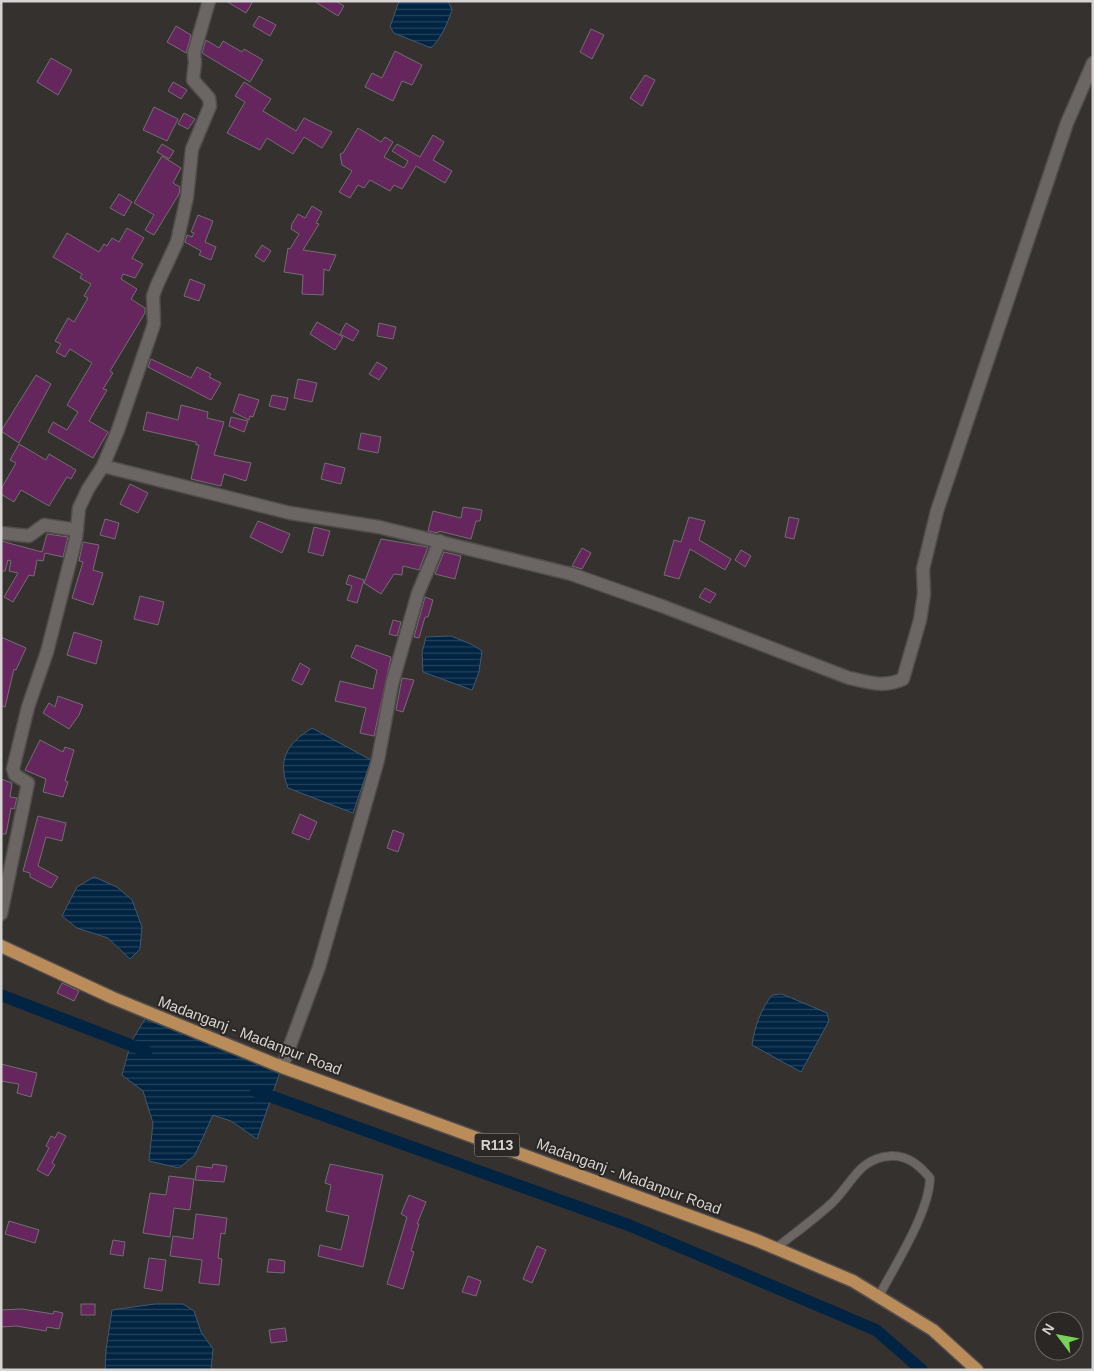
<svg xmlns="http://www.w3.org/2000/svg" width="1094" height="1371" viewBox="0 0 1094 1371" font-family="Helvetica,sans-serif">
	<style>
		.water { fill: url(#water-rules); stroke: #40596e }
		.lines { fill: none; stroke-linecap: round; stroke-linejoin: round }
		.canal { stroke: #002442; stroke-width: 12 }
		.building { fill: #65265d; stroke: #726e71 }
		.service-casing { stroke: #504d4c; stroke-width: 10 }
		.minor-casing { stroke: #504d4c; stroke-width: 15 }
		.primary-casing { stroke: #504d4c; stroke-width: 15 }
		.service { stroke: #6b6664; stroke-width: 8 }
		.minor { stroke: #6b6664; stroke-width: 12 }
		.primary { stroke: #ba8c5a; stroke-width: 12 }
		.labels { text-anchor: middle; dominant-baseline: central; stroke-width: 4; stroke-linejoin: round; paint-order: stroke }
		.shield { fill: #2a2725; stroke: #a2a09f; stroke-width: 1 }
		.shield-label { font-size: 14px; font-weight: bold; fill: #d6d4d3 }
		.street-label { font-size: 15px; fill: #d6d4d3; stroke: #2a2725 }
	</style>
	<defs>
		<pattern id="water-rules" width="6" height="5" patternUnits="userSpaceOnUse" patternTransform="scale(1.25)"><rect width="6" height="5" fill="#002442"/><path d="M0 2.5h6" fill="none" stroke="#24435c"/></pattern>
	</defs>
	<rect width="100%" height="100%" fill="#35312f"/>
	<g class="water">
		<path d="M399,1H448L452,10C447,24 442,37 431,48L394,33L390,27Z"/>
		<path d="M451,636L473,645L482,651L479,672L472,690L423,672L422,653L426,637Z"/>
		<path d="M312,728L371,760L353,813L288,788C277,759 287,744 312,728Z"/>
		<path d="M94,877L117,887L132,900L142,927L140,949L130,959L108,938L77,928L62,916L77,887Z"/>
		<path d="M782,994L827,1013L829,1021L801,1072L752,1045C755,1026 760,1011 772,995Z"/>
		<path d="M145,1019L280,1072L257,1139L231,1121L213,1115L195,1155L179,1168L149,1161L153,1123L143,1091L122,1075L131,1042Z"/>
		<path d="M155,1304H183L194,1311L201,1332L213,1349L211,1370H105L106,1350L112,1310Z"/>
	</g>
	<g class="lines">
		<g class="canal">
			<path d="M1,995L146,1051"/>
			<path d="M256,1091L631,1226L876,1330L922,1370"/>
		</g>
	</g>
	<g class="building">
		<path d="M226,1H253L246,13Z"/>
		<path d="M314,1H336L344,6L338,16Z"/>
		<path d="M259,16L276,25L270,36L253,26Z"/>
		<path d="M176,26L191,35L186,53L167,42Z"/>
		<path d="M591,29L604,35L592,59L580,52Z"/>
		<path d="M206,40L219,48L223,41L242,52L244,49L263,60L250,82L202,53Z"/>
		<path d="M395,51L422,65L412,85L402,81L393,101L365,87L372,73L382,78Z"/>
		<path d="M51,58L72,70L58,95L37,82Z"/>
		<path d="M645,75L655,80L642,106L630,98Z"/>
		<path d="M173,82L187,90L181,99L168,91Z"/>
		<path d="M244,82L271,99L263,111L296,131L304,118L332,132L322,148L304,137L293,154L267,138L260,150L227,133L245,102L235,96Z"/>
		<path d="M154,107L178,119L167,141L143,130Z"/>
		<path d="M184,113L195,119L188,129L178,124Z"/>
		<path d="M358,128L381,142L385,137L393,142L384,157L404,168L408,161L392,151L397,144L420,157L433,135L444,142L433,160L452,171L445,183L416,166L402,189L394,185L390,191L370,180L364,188L358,185L350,198L339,192L352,171L342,165L340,154L343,153Z"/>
		<path d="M162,144L174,151L169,159L157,152Z"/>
		<path d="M162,156L181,168L173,183L180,187L179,194L154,235L145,230L154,215L134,203Z"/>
		<path d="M119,194L132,202L124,216L110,208Z"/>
		<path d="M312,206L322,212L316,223L319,224L303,250L336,255L329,271L324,269L323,295L302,294L303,275L284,272L288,248L290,249L299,234L291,229L292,224L298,214L305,218Z"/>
		<path d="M198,215L213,221L205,242L216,247L211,260L199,255L201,251L185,242L187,235L192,237L194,233L191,232Z"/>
		<path d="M127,228L144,238L132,258L143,264L135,278L123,274L121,279L137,289L131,299L145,308V313L110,371L113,373L103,389L107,390L89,421L108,432L93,458L48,432L53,422L67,430L78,412L67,405L92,363L70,349L65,357L56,352L61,344L55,341L68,318L74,322L88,298L84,296L91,284L80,278L82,274L53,257L67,233L99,252L104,244L107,246L112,238L119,242Z"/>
		<path d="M262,245L271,251L264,262L255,256Z"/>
		<path d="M190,279L205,285L199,301L184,296Z"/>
		<path d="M317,322L343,337L335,350L310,334Z"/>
		<path d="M346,323L359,331L353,341L340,334Z"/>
		<path d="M379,323L396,327L393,339L377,336Z"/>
		<path d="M151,359L191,378L197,367L211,374L209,377L221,383L211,400L148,367Z"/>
		<path d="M377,362L387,368L379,380L369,374Z"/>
		<path d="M36,375L51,384L19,443L1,431Z"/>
		<path d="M298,379L317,383L312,402L294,398Z"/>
		<path d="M239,394L259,400L253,417L250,416L249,420L233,412Z"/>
		<path d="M272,395L288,398L285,410L269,406Z"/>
		<path d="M181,405L208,412L207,418L224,422L214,455L251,463L246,481L224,474L221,486L191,479L199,445H196V442L143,430L147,412L178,420Z"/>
		<path d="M231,417L248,421L244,432L229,426Z"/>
		<path d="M361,433L381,437L378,453L358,449Z"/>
		<path d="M19,444L46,460L49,454L76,470L71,479L67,477L49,506L21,490L14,502L1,494V489L16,463L10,460Z"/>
		<path d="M325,463L345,468L341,484L321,479Z"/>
		<path d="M130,484L148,493L138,513L120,504Z"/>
		<path d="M463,507L482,510L480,521H476L471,539L439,531L438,533L428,531L433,511L461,518Z"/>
		<path d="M689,517L705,521L699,540L731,559L725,570L690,549L679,579L664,575L674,540L681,542Z"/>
		<path d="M789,517L799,519L794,539L785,537Z"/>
		<path d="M105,519L119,523L115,539L100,535Z"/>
		<path d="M258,521L290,534L282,553L250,537Z"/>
		<path d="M314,527L330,531L323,556L308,552Z"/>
		<path d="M47,534L68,537L63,557L45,553L43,561L37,560L34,576L29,575L13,602L4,597L18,573L9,571L11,561L8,560L5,571H1V541L42,552Z"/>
		<path d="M381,539L428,547L419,570L403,566L402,575L394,574L381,594L364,583Z"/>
		<path d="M83,542L99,545L93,570L103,573L93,605L72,598L83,562L79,561Z"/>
		<path d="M582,548L591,553L582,569L572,566Z"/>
		<path d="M741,550L751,556L745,567L735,560Z"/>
		<path d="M444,552L461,556L455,579L435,574Z"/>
		<path d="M349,575L364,580L357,603L347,600L352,586L346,584Z"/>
		<path d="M705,588L716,594L710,603L699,597Z"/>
		<path d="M140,596L164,602L158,625L134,619Z"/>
		<path d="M425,597L433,600L428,617H425L419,638L414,637Z"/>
		<path d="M393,620L401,622L397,636L389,634Z"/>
		<path d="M74,632L102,641L96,664L67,655Z"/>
		<path d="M1,637L26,648L16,670L14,669L5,707L1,706Z"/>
		<path d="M356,645L391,657L374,736L360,733L366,708L335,701L340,681L373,689L377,670L351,657Z"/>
		<path d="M300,663L310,669L302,685L292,680Z"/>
		<path d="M402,678L414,680L403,712L396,710Z"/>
		<path d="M58,696L83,705L79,715L69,729L43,713L49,703L55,707Z"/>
		<path d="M40,740L63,752L65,747L74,750L65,781L68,782L63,797L43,792L46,779L25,770Z"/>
		<path d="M1,779L12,783L10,797L17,798L14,809L11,808L6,834H1Z"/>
		<path d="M300,814L317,822L309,840L292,833Z"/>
		<path d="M38,816L66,823L62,841L46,837L38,866L58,877L51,888L30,877V873L23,871Z"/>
		<path d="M393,830L404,834L398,852L387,848Z"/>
		<path d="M62,983L79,991L74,1001L57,993Z"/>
		<path d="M1,1064L37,1073L31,1097L17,1093L19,1084L1,1081Z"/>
		<path d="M58,1132L66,1136L52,1163L55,1165L48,1176L37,1170L49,1148L46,1146L51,1136L55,1138Z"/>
		<path d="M213,1164L227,1166L224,1182L195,1180L197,1166L212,1168Z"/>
		<path d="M330,1164L383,1175L363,1267L318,1256L320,1245L341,1250L349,1216L326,1211L331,1185L325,1183Z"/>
		<path d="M169,1176L194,1179L190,1210L174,1208L170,1237L143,1233L150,1193L166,1195Z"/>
		<path d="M409,1195L426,1202L417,1224H419L411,1251L414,1252L403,1289L387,1284L407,1217L401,1214Z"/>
		<path d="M196,1214L227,1218L225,1234L221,1233L218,1258L222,1259L219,1285L199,1283L202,1260L170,1256L173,1236L193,1239Z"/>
		<path d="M9,1221L39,1230L35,1243L5,1234Z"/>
		<path d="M113,1240L125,1242L123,1256L110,1254Z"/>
		<path d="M537,1246L546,1250L532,1283L523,1279Z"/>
		<path d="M149,1258L166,1260L162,1291L144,1288Z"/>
		<path d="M269,1259L285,1261L284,1273L267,1272Z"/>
		<path d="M468,1276L481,1281L476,1296L462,1292Z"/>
		<rect x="81" y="1304" width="14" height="11"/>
		<path d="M22,1309L53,1314L54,1311L63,1313L59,1329L47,1327L46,1331L16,1326L1,1327V1310Z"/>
		<path d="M285,1328L287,1341L271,1343L269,1330Z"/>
	</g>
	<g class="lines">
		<defs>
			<path id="service" d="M776,1248C795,1233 816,1218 833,1202C853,1182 859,1158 891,1156C908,1155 920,1166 930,1178C929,1213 895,1265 879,1296"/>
			<g id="minor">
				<path d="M103,466L290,513L379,527L571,574L662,606L849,678C869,682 884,688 903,679L920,620L924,594L923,569L937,511L1067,123L1093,63"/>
				<path d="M1,533L29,536L44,525L77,530"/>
				<path d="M1,914L28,783L15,775L13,769L28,707L47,652L76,538L79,508L88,489L103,466L118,430L154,324L153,296L157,285L177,242L187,197L192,149L210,106L209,98L193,80L195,62L194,53L209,1"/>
				<path d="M282,1067L319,967L378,760L392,684L418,593L440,541"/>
			</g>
			<path id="primary" d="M1,946L113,998L282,1067L756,1240L853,1281L933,1330L977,1370"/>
		</defs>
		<use href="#service" class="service-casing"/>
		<use href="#minor" class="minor-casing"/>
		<use href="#primary" class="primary-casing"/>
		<use href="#service" class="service"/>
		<use href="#minor" class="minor"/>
		<use href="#primary" class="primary"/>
	</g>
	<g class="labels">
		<rect class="shield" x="474.5" y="1133.5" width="45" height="23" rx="4"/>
		<g class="shield-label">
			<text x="497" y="1145">R113</text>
		</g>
		<g class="street-label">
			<text transform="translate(250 1035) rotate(21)">Madanganj - Madanpur Road</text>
			<text transform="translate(629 1176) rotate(20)">Madanganj - Madanpur Road</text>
		</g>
	</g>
	<rect width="1094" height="1371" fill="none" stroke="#d6d4d3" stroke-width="5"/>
	<g transform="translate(1059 1336) rotate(302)"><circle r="24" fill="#2a2725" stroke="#6f6c6b"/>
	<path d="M0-4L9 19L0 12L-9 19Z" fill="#78d158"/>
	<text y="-8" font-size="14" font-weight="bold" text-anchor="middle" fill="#d6d4d3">N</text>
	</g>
</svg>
